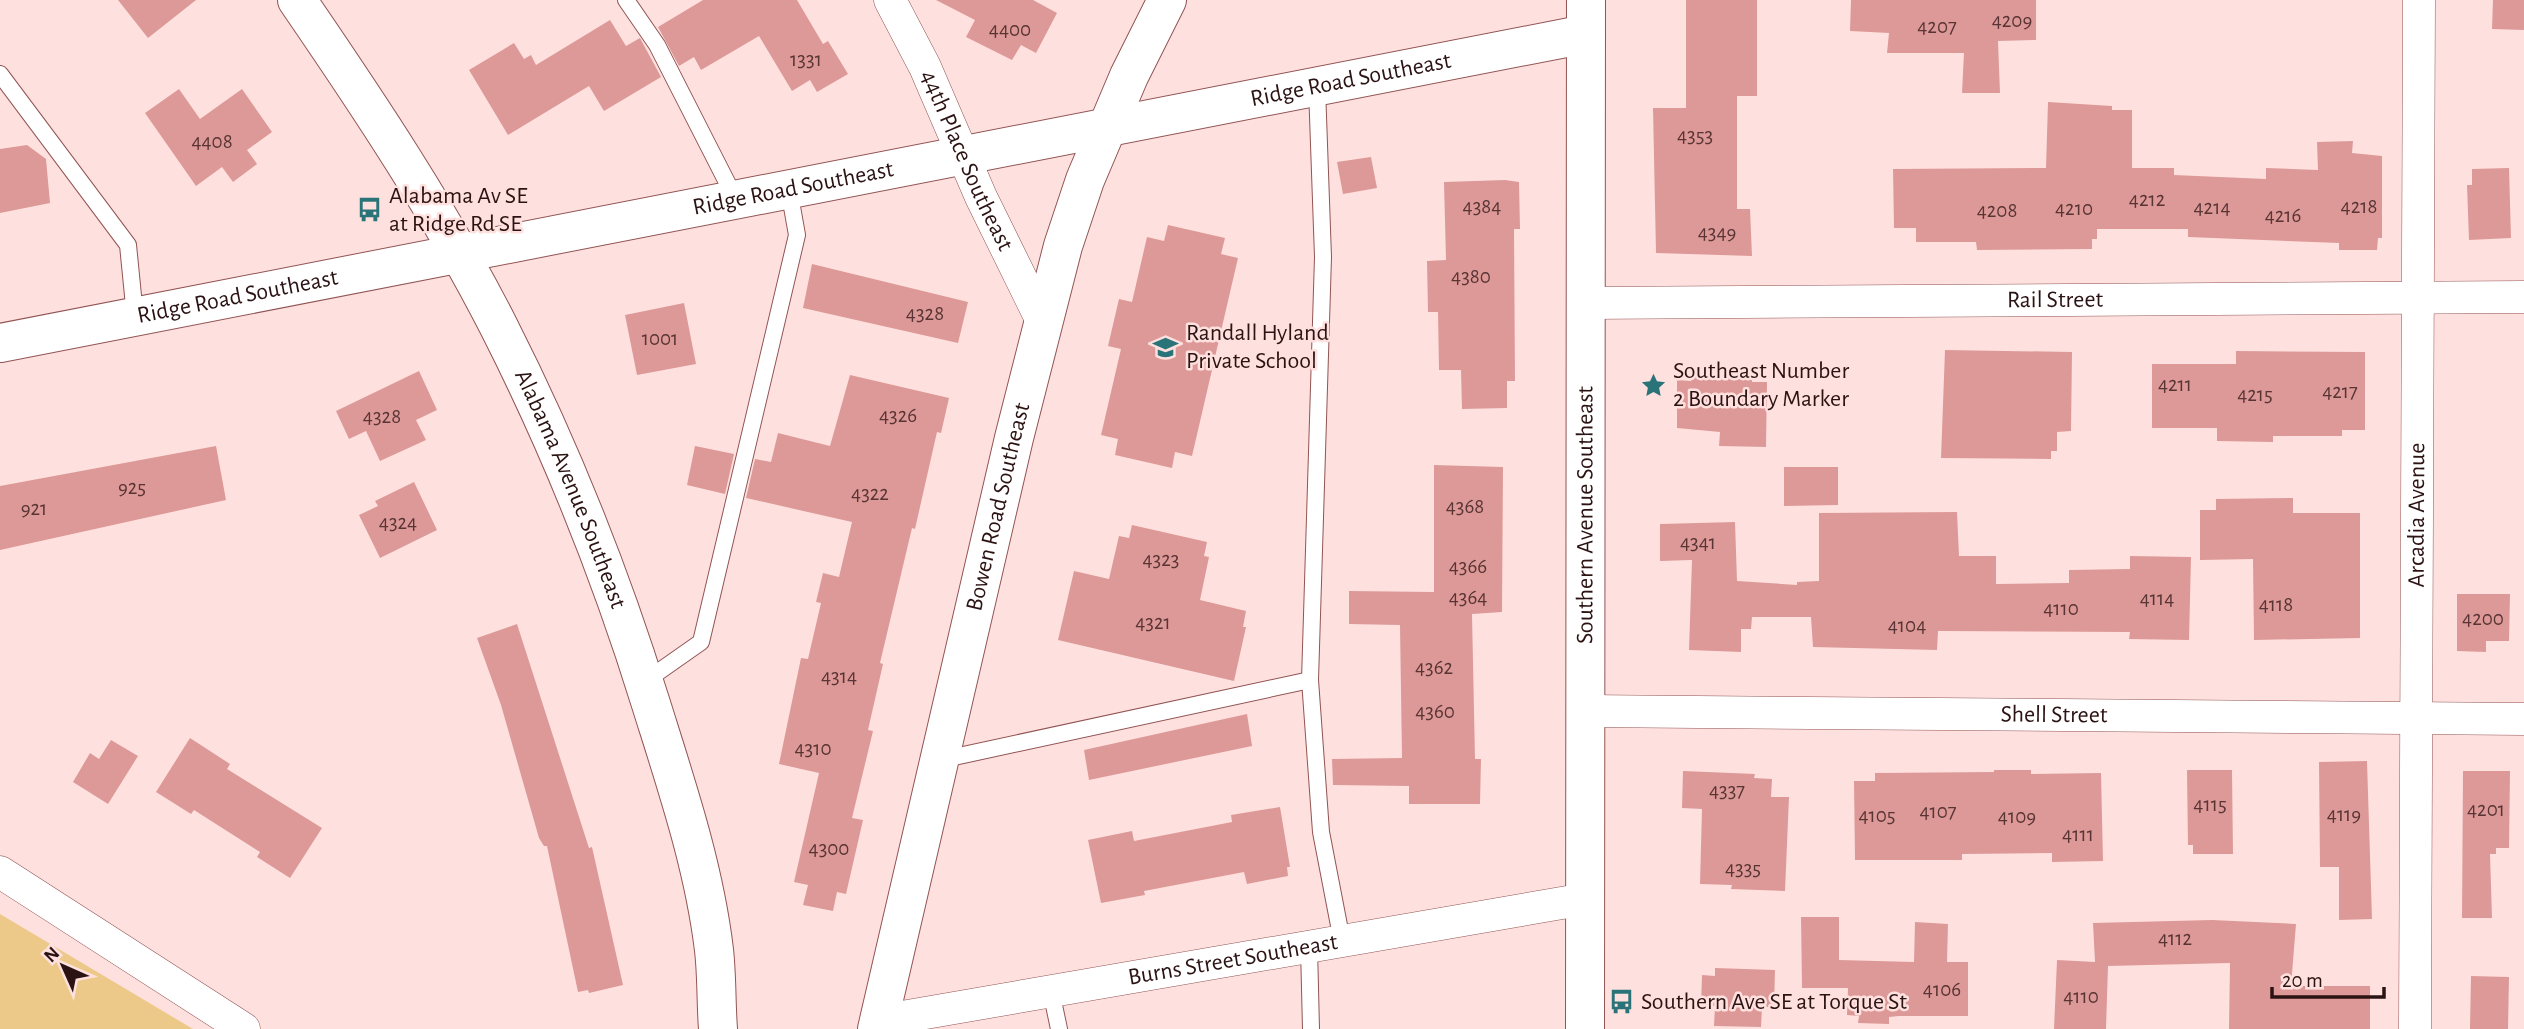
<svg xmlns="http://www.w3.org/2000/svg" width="2524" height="1029" viewBox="0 0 2524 1029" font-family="'Alegreya Sans',sans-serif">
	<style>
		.green { fill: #edc989 }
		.building { fill: #dd9997 }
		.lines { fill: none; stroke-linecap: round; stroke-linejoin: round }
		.service-casing { stroke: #915453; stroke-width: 18 }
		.minor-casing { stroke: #915453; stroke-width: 33 }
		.tertiary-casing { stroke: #915453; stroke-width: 40 }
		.secondary-casing { stroke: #915453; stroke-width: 40 }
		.service { stroke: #fff; stroke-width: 16 }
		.minor { stroke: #fff; stroke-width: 32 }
		.tertiary { stroke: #fff; stroke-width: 38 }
		.secondary { stroke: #fff; stroke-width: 38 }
		.labels { text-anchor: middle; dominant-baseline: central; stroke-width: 5; stroke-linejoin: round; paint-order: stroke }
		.number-label { font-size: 21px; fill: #583434 }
		.street-label { font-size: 24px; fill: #2c1313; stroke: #fee1df }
		.poi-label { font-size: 24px; fill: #2c1313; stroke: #fee1df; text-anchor: start }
	</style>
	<rect width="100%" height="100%" fill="#fee1df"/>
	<path class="green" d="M0,914L193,1029H0Z"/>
	<g class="building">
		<path d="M118,0H196L148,38Z"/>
		<path d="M703,0H797L823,44L828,41L848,74L817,92L810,80L792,91L759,36L701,70L694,57L679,66L658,27Z"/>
		<path d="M936,0H1033L1057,13L1036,53L1021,45L1012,60L966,37L975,20Z"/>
		<path d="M1686,0H1757V96H1737V209H1750L1752,256L1656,253L1653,108H1686Z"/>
		<path d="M1851,0H2036V40L1998,41L2000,93H1962L1964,53H1887L1889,33L1850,31Z"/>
		<path d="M2493,0H2524V30L2492,29Z"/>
		<path d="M610,20L626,46L640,38L661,77L604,111L589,86L508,135L469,70L514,43L524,59L531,55L536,65Z"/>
		<path d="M179,89L200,119L242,89L272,132L247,150L257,164L233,182L222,167L196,186L145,113Z"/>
		<path d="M2048,102L2112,106V110H2132V168H2174V175L2266,179V168L2318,170L2317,142L2353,141L2352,153L2382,156V238H2378L2377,250H2339V243L2188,237V229H2097V239H2092V249L1977,250L1976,242H1916V228H1894L1893,169L2046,168Z"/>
		<path d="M27,145L46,159L50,203L0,213V149Z"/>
		<path d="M1371,157L1377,188L1343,194L1337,162Z"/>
		<path d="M2509,168L2511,238L2469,240L2467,185H2472V169Z"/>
		<path d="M1505,180L1519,182L1520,229H1514L1515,381H1507V408L1462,409L1461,370H1439L1438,312H1428L1427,261L1446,260L1444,182Z"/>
		<path d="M1168,225L1225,238L1221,254L1238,258L1192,456L1175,452L1172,468L1115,455L1118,439L1101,435L1121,349L1108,346L1119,299L1132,302L1147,237L1164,241Z"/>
		<path d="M812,264L968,302L958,343L803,308Z"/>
		<path d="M684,303L696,364L637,375L625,315Z"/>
		<path d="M1945,350L2072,352L2071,431L2057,432V451H2051V459L1941,458Z"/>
		<path d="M2236,351L2365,352V430H2342V436H2273V442L2217,441V428H2152V364H2236Z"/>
		<path d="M419,371L437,410L416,420L426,440L380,461L366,431L349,439L336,411Z"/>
		<path d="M850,375L949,398L941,433L937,432L915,529L912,528L880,663L883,664L868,730L873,731L852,818L863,820L846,894L837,892L833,911L803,905L808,885L794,882L819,773L779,764L801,658L808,659L821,603L816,602L823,573L839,577L852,522L746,498L755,459L771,462L778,433L830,446Z"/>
		<path d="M1692,377L1752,378V382H1767L1766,447L1719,446L1720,432L1677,428V380L1691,381Z"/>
		<path d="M216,446L226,500L0,550V486Z"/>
		<path d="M695,446L734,454L725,494L687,485Z"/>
		<path d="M1434,465L1503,467L1502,612L1472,614L1475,759H1481L1480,804H1409V786L1333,785L1332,759L1402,758L1400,625L1349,624V591L1434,592Z"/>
		<path d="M1784,467H1838V505L1784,506Z"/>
		<path d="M414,482L437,530L380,558L359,515L378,506L375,501Z"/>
		<path d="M2293,498V513H2360V638L2254,640L2253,559L2200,560V510H2216V499Z"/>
		<path d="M1957,512L1959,556H1996V584L2069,583V570L2130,569V556L2191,557L2189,640L2129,639L2130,632L1938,631L1937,650L1813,647L1811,617H1752L1751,629H1741V652L1689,650L1692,560L1660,561V524L1735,522L1737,581L1797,585V582L1819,581V513Z"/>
		<path d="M1132,525L1207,542L1204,556L1209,557L1200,600L1246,611L1243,627H1246L1234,681L1058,640L1074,571L1109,579L1119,536L1129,538Z"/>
		<path d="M2457,594H2510L2509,641H2486V652L2457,651Z"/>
		<path d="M517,624L589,848L592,847L623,985L589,993L588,990L578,992L547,846H544L539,838L501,705L477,638Z"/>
		<path d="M1247,714L1252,746L1089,780L1084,750Z"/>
		<path d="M190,738L230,764L227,769L322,828L290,878L257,857L260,852L194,810L191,814L156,792Z"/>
		<path d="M111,740L138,756L108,804L73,782L90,753L99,759Z"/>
		<path d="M2367,761L2372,919L2339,920V867H2320L2319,762Z"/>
		<path d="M1994,770H2031V774L2101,773L2103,861L2052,862V853L1962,854V860H1855L1854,781H1875V773L1994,772Z"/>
		<path d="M2187,770H2232L2233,854H2193V845H2188Z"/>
		<path d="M1683,771L1755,774L1754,778L1772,779L1771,797H1789L1785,891L1731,889L1732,885L1700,884L1702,809L1682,808Z"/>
		<path d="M2463,771H2510L2509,848H2496V854H2490L2492,918H2462Z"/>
		<path d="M1280,807L1290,867H1287L1288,876L1247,884L1244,872L1144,891L1145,895L1101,903L1088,840L1132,831L1134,841L1232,822L1231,815Z"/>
		<path d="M1801,917H1839V960L1914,962L1915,922L1948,924L1947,962H1968V1016H1899L1889,1017V1024L1858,1023L1859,1016L1847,1015L1848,988H1802Z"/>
		<path d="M2212,920L2296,924L2291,986H2370V1029H2229L2230,963L2108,966L2106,1029H2054L2057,960L2095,962L2093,923Z"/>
		<path d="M1715,968L1775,970L1774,1007H1762L1761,1027L1714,1026L1715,1006L1701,1005L1702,975L1715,976Z"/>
		<path d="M2471,976L2509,977L2508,1029H2470Z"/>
	</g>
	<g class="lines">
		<defs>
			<g id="service">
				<path d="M626,0L657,45L736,200"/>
				<path d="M0,74L128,245L135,316"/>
				<path d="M1317,88L1323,257L1310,680L1321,832L1342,941"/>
				<path d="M644,682L701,642L797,235L789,190"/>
				<path d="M940,760L1310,680"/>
				<path d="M1309,947L1311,1029"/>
				<path d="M1051,991L1059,1029"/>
			</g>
			<g id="minor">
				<path id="s1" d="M890,0L925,67L981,197L1042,321"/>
				<path id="s2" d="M1586,303L2524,297"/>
				<path id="s3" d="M1585,711L2524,719"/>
				<path d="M0,872L244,1029"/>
				<path id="s4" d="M879,1021L1585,899"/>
				<path id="s5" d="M2415,1029L2419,0"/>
			</g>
			<g id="tertiary">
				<path id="s6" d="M297,0C369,105 441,213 499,327C560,447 611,575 651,704C676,784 704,866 714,950C717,976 716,1003 718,1029"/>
				<path id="s7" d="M877,1029L1014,438L1063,246L1085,180L1129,76L1167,0"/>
			</g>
			<g id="secondary">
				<path id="s8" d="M0,343L1586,34"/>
				<path id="s9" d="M1585,1029L1586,0"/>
			</g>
		</defs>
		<use href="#service" class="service-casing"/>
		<use href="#minor" class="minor-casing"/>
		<use href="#tertiary" class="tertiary-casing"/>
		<use href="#secondary" class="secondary-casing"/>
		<use href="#service" class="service"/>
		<use href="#minor" class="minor"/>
		<use href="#tertiary" class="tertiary"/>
		<use href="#secondary" class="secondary"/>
	</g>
	<defs>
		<symbol id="bus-bare" viewBox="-9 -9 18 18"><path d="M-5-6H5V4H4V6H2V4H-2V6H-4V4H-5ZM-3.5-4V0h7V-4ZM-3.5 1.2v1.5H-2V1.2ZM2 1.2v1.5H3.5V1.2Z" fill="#2a7479" stroke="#fee1df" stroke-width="2.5" paint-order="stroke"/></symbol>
		<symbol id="school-bare" viewBox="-9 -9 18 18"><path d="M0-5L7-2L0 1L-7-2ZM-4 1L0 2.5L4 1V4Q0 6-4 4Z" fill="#2a7479" stroke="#fee1df" stroke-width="2.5" paint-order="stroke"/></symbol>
		<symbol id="sight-bare" viewBox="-9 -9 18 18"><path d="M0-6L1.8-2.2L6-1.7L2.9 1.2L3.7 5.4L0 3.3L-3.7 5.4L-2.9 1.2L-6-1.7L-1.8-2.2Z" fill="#2a7479" stroke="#fee1df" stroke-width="2.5" paint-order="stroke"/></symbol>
	</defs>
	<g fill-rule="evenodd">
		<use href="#bus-bare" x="352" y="192" width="35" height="35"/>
		<use href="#school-bare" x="1148" y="330" width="35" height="35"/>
		<use href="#sight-bare" x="1636" y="368" width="35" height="35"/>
		<use href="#bus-bare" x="1604" y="984" width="35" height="35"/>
	</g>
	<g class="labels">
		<g class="number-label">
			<text x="2012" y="20">4209</text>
			<text x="1937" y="26">4207</text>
			<text x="1010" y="29">4400</text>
			<text x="806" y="59">1331</text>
			<text x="1695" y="135">4353</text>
			<text x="212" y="141">4408</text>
			<text x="2147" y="199">4212</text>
			<text x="1482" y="206">4384</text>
			<text x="2359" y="206">4218</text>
			<text x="2212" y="207">4214</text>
			<text x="2074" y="208">4210</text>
			<text x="1997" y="210">4208</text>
			<text x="2283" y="215">4216</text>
			<text x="1717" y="232">4349</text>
			<text x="1471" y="276">4380</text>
			<text x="925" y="313">4328</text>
			<text x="660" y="338">1001</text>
			<text x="2175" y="384">4211</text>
			<text x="2340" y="391">4217</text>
			<text x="2255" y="394">4215</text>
			<text x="898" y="415">4326</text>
			<text x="382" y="416">4328</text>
			<text x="132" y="487">925</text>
			<text x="870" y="493">4322</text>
			<text x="1465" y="506">4368</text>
			<text x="34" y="508">921</text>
			<text x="398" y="522">4324</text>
			<text x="1698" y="542">4341</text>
			<text x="1161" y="559">4323</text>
			<text x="1468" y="566">4366</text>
			<text x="1468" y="597">4364</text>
			<text x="2157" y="598">4114</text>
			<text x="2276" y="604">4118</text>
			<text x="2061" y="608">4110</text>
			<text x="2483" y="618">4200</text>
			<text x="1153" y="622">4321</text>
			<text x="1907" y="625">4104</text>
			<text x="1434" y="667">4362</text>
			<text x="839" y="676">4314</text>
			<text x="1435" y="711">4360</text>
			<text x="813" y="748">4310</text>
			<text x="1727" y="790">4337</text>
			<text x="2210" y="804">4115</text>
			<text x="2486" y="809">4201</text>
			<text x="1938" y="811">4107</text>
			<text x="2344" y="814">4119</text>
			<text x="1877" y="815">4105</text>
			<text x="2017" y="816">4109</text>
			<text x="2078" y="834">4111</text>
			<text x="829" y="848">4300</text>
			<text x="1743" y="868">4335</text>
			<text x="2175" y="938">4112</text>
			<text x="1942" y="989">4106</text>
			<text x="2081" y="996">4110</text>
		</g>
		<g class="street-label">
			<text stroke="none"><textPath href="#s8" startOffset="1376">Ridge Road Southeast</textPath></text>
			<text stroke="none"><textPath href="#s1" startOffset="178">44th Place Southeast</textPath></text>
			<text stroke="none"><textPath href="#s8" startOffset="808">Ridge Road Southeast</textPath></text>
			<text stroke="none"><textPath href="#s8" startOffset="242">Ridge Road Southeast</textPath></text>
			<text stroke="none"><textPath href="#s2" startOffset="469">Rail Street</textPath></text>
			<text stroke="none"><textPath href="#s6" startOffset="562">Alabama Avenue Southeast</textPath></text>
			<text stroke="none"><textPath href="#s7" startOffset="536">Bowen Road Southeast</textPath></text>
			<text stroke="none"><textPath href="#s9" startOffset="514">Southern Avenue Southeast</textPath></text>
			<text stroke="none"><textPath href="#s5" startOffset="514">Arcadia Avenue</textPath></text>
			<text stroke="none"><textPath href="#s3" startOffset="469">Shell Street</textPath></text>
			<text stroke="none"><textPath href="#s4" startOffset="359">Burns Street Southeast</textPath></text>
		</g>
		<g class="poi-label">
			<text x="389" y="196">Alabama Av SE<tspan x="389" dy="28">at Ridge Rd SE</tspan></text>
			<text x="1186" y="333">Randall Hyland<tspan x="1186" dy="28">Private School</tspan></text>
			<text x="1673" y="371">Southeast Number<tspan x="1673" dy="28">2 Boundary Marker</tspan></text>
			<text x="1641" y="1002">Southern Ave SE at Torque St</text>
		</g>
	</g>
	<g transform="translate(63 966) rotate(315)" stroke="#fee1df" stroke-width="5" paint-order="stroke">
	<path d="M0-5L12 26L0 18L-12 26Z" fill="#2c1313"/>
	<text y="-10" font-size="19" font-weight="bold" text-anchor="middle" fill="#2c1313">N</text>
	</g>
	<path d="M2272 987v10h112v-10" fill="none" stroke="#2c1313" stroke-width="3.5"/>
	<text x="2282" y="987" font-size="21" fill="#2c1313" stroke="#fee1df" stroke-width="5" paint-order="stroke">20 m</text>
</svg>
